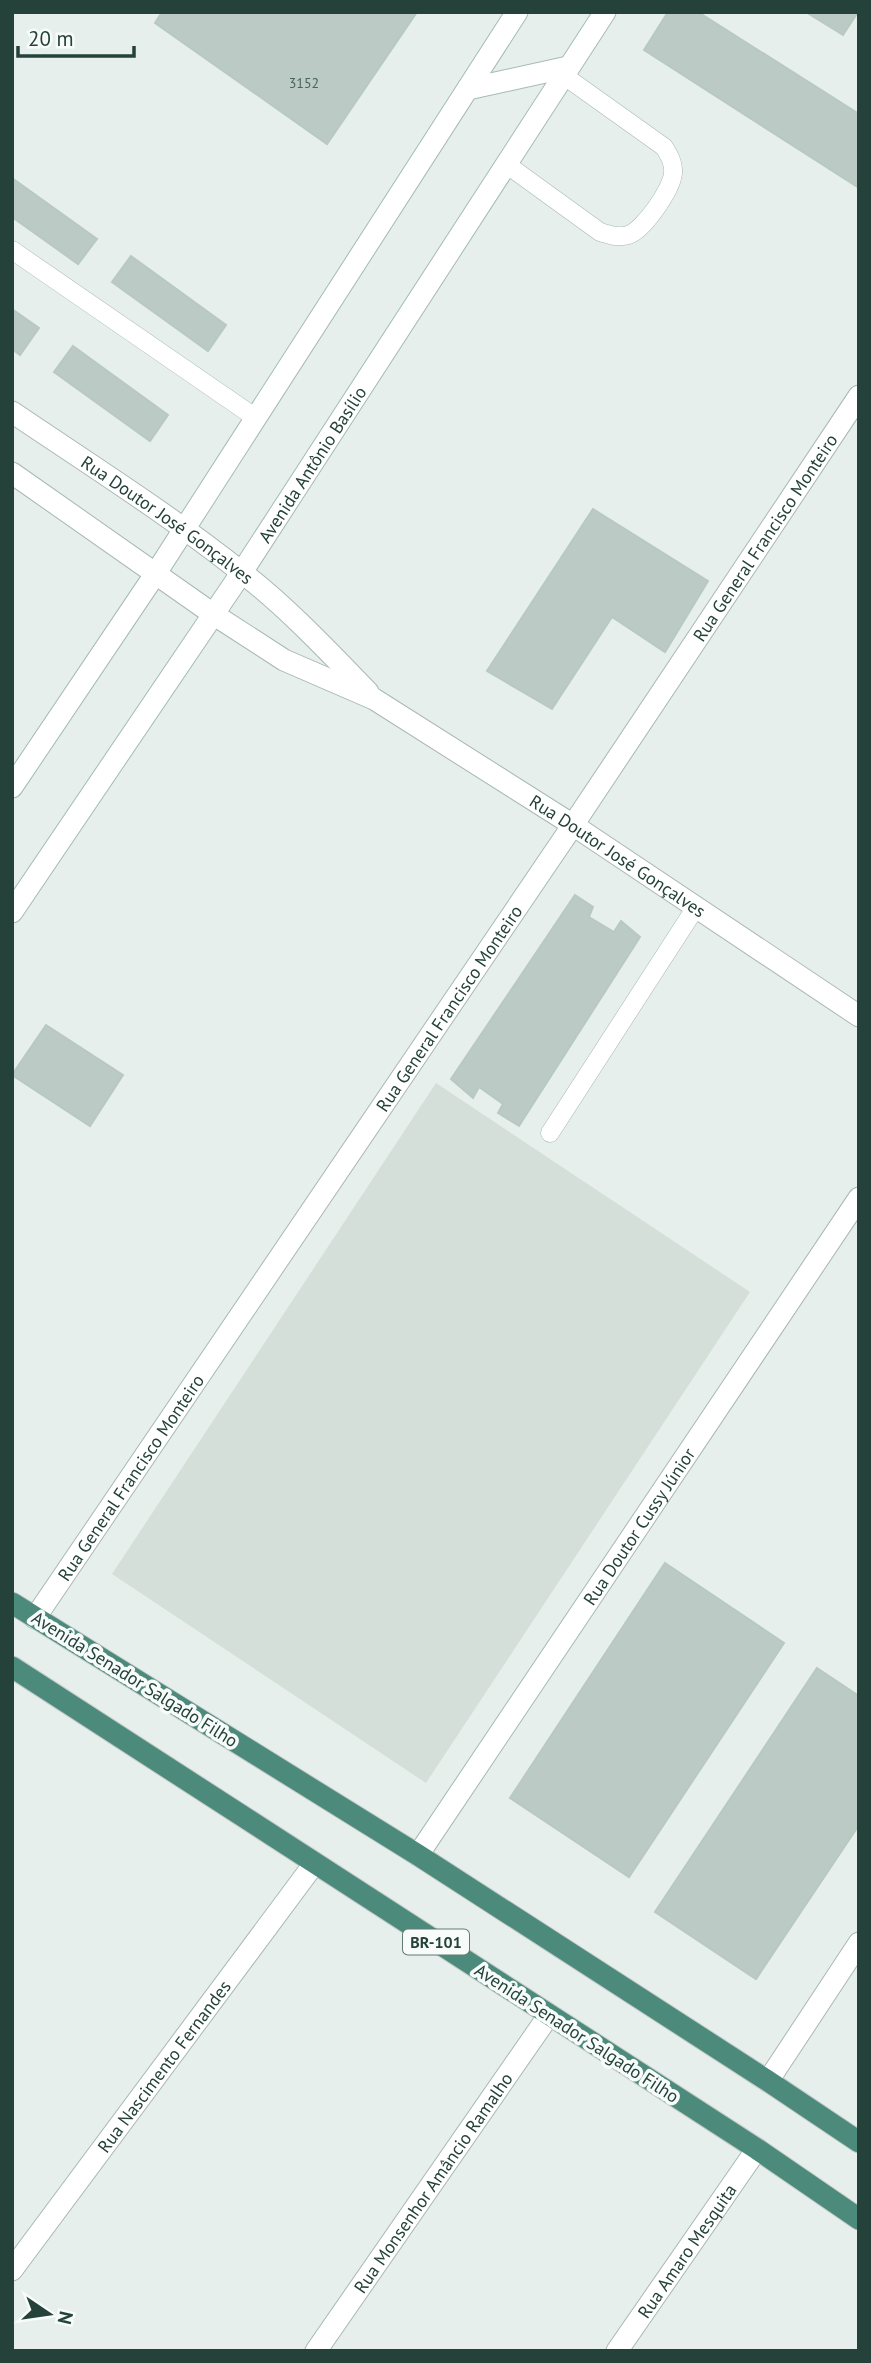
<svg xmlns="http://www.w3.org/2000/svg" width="871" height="2363" viewBox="0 0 871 2363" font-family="'PT Sans',sans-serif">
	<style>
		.built { fill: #d4dfda }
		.building { fill: #bbcac4; stroke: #b8c9c2; stroke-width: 2 }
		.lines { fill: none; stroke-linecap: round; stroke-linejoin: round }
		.service-casing { stroke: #a8b8b2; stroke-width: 19 }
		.minor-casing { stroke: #a8b8b2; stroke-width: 23 }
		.secondary-casing { stroke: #a4bbb3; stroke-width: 23 }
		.trunk-casing { stroke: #c2cac8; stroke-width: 23 }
		.service { stroke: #fff; stroke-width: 18 }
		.minor { stroke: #fff; stroke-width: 21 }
		.secondary { stroke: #fff; stroke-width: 21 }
		.trunk { stroke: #4c8a7c; stroke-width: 21 }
		.labels { text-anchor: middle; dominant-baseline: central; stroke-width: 7; stroke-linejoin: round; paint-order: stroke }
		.number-label { font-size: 14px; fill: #4a645c }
		.shield { fill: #f7fbf9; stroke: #637a73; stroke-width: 2 }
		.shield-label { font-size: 16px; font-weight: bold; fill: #24423a }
		.street-label { font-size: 18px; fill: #24423a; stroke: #f7fbf9 }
	</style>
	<rect width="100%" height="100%" fill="#e6efeb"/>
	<path class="built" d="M436,1083L750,1292L426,1783L112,1574Z"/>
	<g class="building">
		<path d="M162,12H417L327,144L155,23Z"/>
		<path d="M668,12H698L859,114V188L644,50Z"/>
		<path d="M806,12H858L843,35Z"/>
		<path d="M12,178L97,239L78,264L12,217Z"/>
		<path d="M131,256L226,325L208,351L112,282Z"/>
		<path d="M12,309L39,328L20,355L12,349Z"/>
		<path d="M73,346L168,415L150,441L54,372Z"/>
		<path d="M593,509L708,581L665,652L612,617L552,709L487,671Z"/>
		<path d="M575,895L593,907L589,917L614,932L621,921L640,937L519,1126L498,1113L503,1104L479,1087L473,1098L451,1079Z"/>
		<path d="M46,1025L123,1075L90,1126L12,1075Z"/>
		<path d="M665,1563L784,1643L629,1877L510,1798Z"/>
		<path d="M817,1668L859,1696V1825L756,1979L655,1912Z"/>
	</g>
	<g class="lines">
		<defs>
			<g id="service">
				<path d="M506,164L600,232C609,235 619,238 628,235C643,231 672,189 673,173C674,163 669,155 664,147L563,75"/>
				<path d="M12,250L256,418"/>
				<path d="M550,1133L696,907"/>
			</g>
			<g id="minor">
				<path id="s1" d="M12,412C89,464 168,514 240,571C287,607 327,650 368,692"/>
				<path id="s2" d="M12,473L213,614L284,660L374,699L573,825L859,1016"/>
				<path id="s3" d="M35,1618L573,825L859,396"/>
				<path id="s4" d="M418,1855L859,1198"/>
				<path d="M768,2081L859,1943"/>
				<path id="s5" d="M12,2270L314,1864"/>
				<path id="s6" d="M316,2351L549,2015"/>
				<path id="s7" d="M617,2351L757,2149"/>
			</g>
			<g id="secondary">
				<path d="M468,89L568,67"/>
				<path d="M12,787L156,573L517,12"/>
				<path id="s8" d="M12,912L242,572L605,12"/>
			</g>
			<g id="trunk">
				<path d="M12,1603L418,1855L768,2081L859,2142"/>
				<path d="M12,1667L757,2149L859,2219"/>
			</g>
		</defs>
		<use href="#service" class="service-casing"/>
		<use href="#minor" class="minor-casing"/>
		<use href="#secondary" class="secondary-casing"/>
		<use href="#trunk" class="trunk-casing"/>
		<use href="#service" class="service"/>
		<use href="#minor" class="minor"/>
		<use href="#secondary" class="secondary"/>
		<use href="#trunk" class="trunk"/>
	</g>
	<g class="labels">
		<g class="number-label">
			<text x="304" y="83">3152</text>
		</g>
		<rect class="shield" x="403" y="1929.5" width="66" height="25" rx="5"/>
		<g class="shield-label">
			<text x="436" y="1942">BR-101</text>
		</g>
		<g class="street-label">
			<text stroke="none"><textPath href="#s8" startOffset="539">Avenida Antônio Basílio</textPath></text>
			<text stroke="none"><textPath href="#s1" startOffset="189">Rua Doutor José Gonçalves</textPath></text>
			<text stroke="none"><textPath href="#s3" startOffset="1304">Rua General Francisco Monteiro</textPath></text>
			<text stroke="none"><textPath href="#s2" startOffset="718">Rua Doutor José Gonçalves</textPath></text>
			<text stroke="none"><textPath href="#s3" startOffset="737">Rua General Francisco Monteiro</textPath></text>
			<text stroke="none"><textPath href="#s3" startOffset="170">Rua General Francisco Monteiro</textPath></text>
			<text stroke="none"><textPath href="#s4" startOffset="396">Rua Doutor Cussy Júnior</textPath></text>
			<text transform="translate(135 1679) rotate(32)">Avenida Senador Salgado Filho</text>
			<text transform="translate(577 2033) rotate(33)">Avenida Senador Salgado Filho</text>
			<text stroke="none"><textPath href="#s5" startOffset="254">Rua Nascimento Fernandes</textPath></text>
			<text stroke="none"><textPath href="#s6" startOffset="205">Rua Monsenhor Amâncio Ramalho</textPath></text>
			<text stroke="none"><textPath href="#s7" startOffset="122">Rua Amaro Mesquita</textPath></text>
		</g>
	</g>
	<rect width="871" height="2363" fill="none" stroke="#24423a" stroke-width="28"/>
	<g transform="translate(49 2314) rotate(103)" stroke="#f7fbf9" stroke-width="5" paint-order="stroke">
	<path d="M0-5L12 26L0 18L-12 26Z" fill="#24423a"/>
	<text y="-10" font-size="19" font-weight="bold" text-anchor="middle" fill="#24423a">N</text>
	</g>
	<path d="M18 46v10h116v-10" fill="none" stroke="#24423a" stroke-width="3.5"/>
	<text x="28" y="46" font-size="21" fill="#24423a" stroke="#f7fbf9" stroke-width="5" paint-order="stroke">20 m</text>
</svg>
